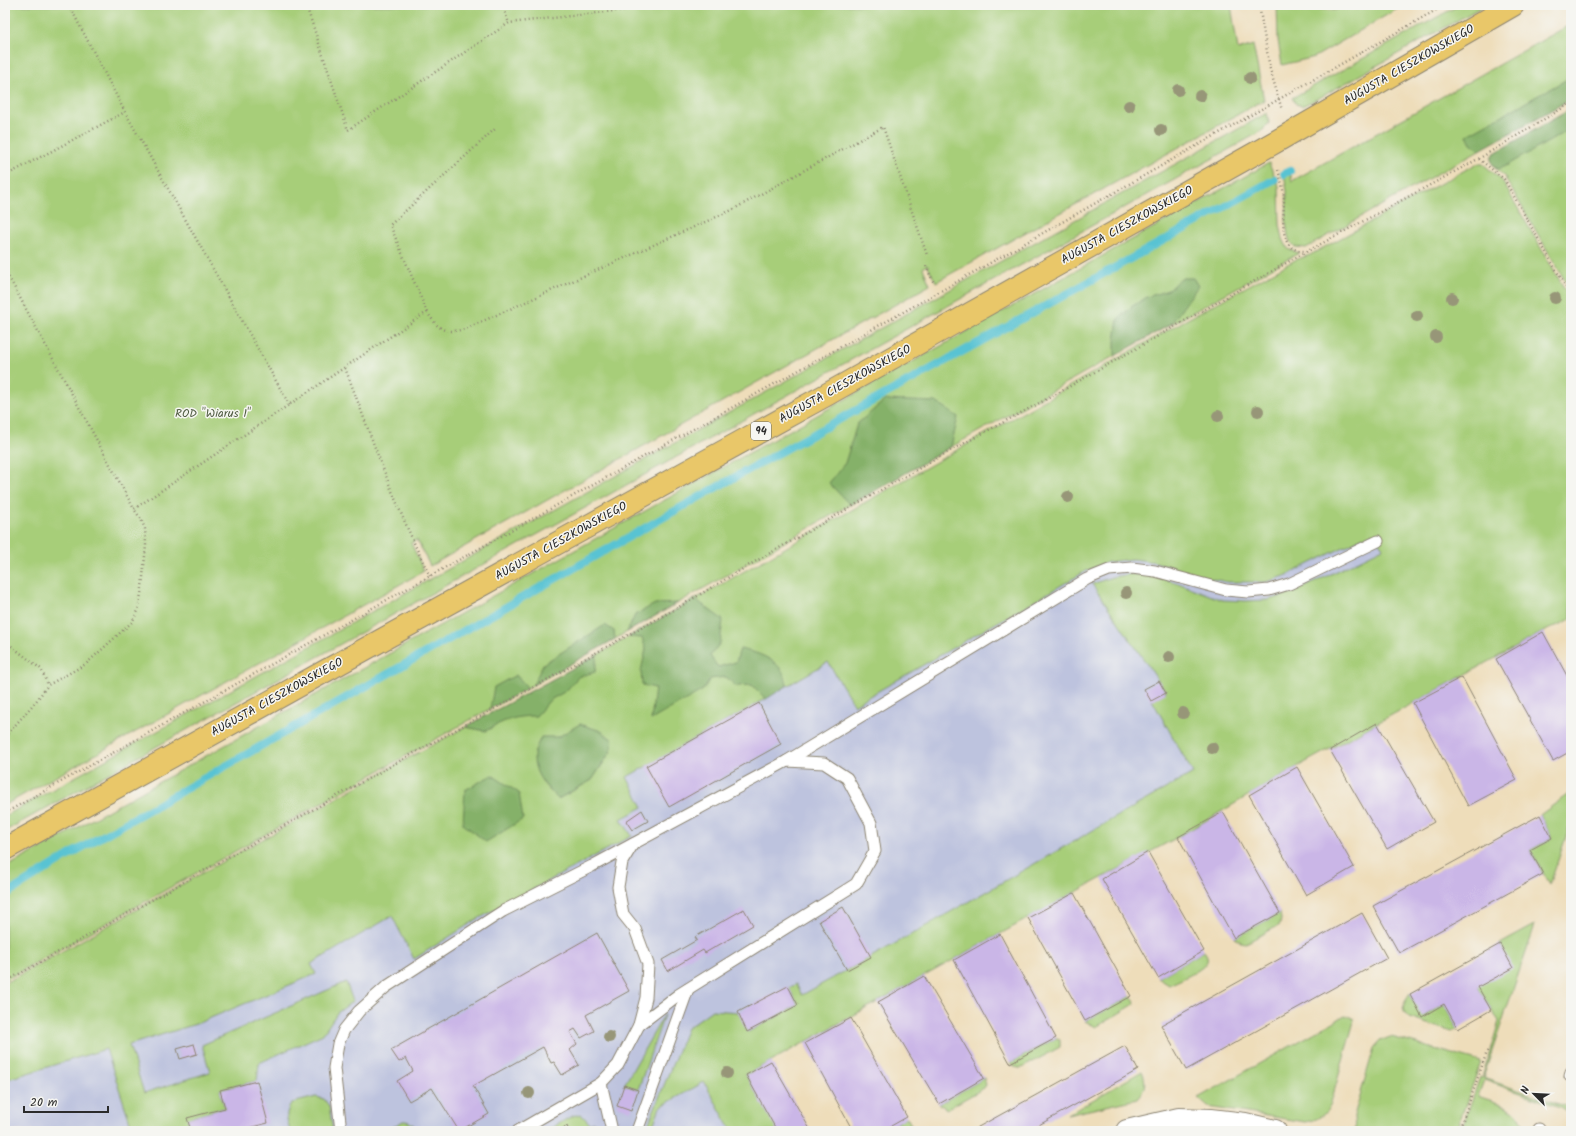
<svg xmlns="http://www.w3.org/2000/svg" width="1576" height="1136" viewBox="0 0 1576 1136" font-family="Kalam,sans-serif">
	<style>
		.industrial { fill: #bdc3de }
		.green { fill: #a7ce79; stroke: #697c52; fill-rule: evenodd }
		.forest { fill: #85b169; stroke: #586e4a }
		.sand { fill: #eeda9e; stroke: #8c8264 }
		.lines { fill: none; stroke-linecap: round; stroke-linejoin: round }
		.stream { stroke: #58c3d3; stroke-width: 8 }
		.building { fill: #cab6e7 }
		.lane-casing { stroke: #8c8472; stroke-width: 13 }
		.street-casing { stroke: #8c8472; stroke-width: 24 }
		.primary-casing { stroke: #8c8472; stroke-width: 24 }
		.path { stroke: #8c8472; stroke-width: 2.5; stroke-dasharray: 1 3; stroke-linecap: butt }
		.lane { stroke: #fff; stroke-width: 11 }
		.street { stroke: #fff; stroke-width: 22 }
		.primary { stroke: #e9c769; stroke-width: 22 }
		.tree { fill: #979678 }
		.labels { text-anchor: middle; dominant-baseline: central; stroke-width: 3; stroke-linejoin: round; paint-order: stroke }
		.shield { fill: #f6f6f2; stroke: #686867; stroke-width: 1 }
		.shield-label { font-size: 11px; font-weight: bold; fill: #2b2b2b }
		.street-label { font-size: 12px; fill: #2b2b2b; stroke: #f6f6f2 }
		.park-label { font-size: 12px; fill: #505c42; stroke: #f6f6f2 }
	</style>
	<rect width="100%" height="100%" fill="#f6f6f2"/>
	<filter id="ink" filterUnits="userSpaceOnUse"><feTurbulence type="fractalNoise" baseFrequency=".025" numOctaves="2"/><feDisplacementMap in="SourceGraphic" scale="8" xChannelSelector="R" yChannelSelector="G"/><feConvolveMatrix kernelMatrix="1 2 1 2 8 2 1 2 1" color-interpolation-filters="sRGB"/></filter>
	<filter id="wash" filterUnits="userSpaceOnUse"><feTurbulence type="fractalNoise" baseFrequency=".012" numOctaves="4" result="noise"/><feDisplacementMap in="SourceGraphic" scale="16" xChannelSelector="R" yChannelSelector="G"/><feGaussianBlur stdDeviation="0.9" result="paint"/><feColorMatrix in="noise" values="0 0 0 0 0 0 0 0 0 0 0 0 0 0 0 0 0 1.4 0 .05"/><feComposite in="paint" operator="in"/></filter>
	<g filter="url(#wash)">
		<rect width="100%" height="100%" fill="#eeddba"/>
		<path class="industrial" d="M1526,231L1571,596L704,1082L732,1131H5V1080L112,1047Z"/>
		<g class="green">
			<path d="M5,5H1231L1238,50L1253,45L1264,100L936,282L927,265L923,268L930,285L430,566L417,540L411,543L424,571L5,805Z"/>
			<path d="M1277,5H1310L1313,9L1335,10L1348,5H1404L1315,57L1282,65L1278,40Z"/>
			<path d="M1459,5H1485L1319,98L1302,106L1296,104L1292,98Z"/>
			<path d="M1571,24V98L1306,248L1295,247L1290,242L1288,236L1286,223L1287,191L1284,174L1290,171L1292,181Z"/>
			<path d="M1571,109V291L1504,176C1497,169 1488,164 1493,154Z"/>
			<path d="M1267,113L1269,123L1262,131L5,831V816Z"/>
			<path d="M1269,163L1279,186L1280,225L1283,239L1288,249L1299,253L951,447L615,639L5,980V868Z"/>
			<path d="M1476,164H1483L1501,179L1571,300V619L1543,632L1297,767L1178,837L1074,893L746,1075L778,1131H732L704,1082L660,1107L651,1131L646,1130L687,1028L712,1010L738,1012L748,1032L798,1005L789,988L796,984L802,995L898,942L1193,773L1152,700L1166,692L1092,584L1112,577L1131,574L1154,576L1178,583L1222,600L1246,601L1268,600L1293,593L1383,548L1372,533L1285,576L1266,582H1227L1208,578L1155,562L1133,559L1108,562L1086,571L854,705L828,662L787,686L786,680L736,686L752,685L766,699L627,777L643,807L621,819L632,836L476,920L414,959L392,916L311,964L316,974L196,1024L129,1045L144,1093L210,1072L202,1045L346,982L353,1001L337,1013L323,1034L259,1063L257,1081L220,1090L225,1108L188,1118L191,1131H133L106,1049L5,1080V983L392,767L597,655L1182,322L1295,260L1310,255ZM611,751L592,780L558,799L541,781Z"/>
			<path d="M1571,792V822L1550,884L1530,850L1552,838L1540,815Z"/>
			<path d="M1280,913L1281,919L1280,925L1246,943L1241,942L1234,938Z"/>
			<path d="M1535,925L1483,1078L1571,1108V1114L1560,1107L1484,1080L1478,1096C1496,1103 1524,1107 1524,1131H1461L1480,1077L1482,1078L1499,1021L1491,1010L1478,987L1500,944Z"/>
			<path d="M1204,951C1207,955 1209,959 1206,963C1202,971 1177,981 1169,985L1158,978Z"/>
			<path d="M1410,994L1423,1017L1444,1004L1458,1029L1452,1032L1409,1018C1399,1009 1404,1003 1410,994Z"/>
			<path d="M1131,996L1135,1001L1133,1005L1096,1027L1085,1021Z"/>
			<path d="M664,1015L638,1090L624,1085Z"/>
			<path d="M1346,1015L1354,1019L1353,1025L1330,1106C1324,1116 1317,1120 1306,1122L1208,1107L1198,1098Z"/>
			<path d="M1390,1037L1395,1038L1481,1062L1456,1131H1355L1354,1116L1374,1048L1380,1041Z"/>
			<path d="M1056,1038L1060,1040V1047L1022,1068H1018L1010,1063Z"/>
			<path d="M1142,1071C1147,1082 1145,1090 1137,1099L1067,1115Z"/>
			<path d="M984,1078L986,1085L984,1088L947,1109L939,1104Z"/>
			<path d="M316,1097L324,1099L329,1106L333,1131H290C287,1118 284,1114 292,1103Z"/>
			<path d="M581,1114L590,1124L594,1122L598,1131H546L572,1116Z"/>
			<path d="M907,1117L911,1125C907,1135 891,1131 882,1131Z"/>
			<path d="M403,1121C411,1121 414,1125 418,1131H386Z"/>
		</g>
		<g class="forest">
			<path d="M1571,77V99L1480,150L1471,143L1467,135Z"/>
			<path d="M1571,109V129L1504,167L1498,169C1492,164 1489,162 1493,154Z"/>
			<path d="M1181,278H1193L1198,286L1171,324L1115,356V341L1118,319L1131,307L1147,297L1168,290Z"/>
			<path d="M885,400L936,402L958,417L951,447L850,505L829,483L845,463L857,424Z"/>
			<path d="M695,599L723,620L720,643L710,656L718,667L736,662L740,649C760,653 785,661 787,686L766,699L752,685L736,686L726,677L710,679L703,690L651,720L655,688L642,685L641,671L646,649L642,638L628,637Z"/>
			<path d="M678,603L627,632L635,615L655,604Z"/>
			<path d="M605,625L614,631L615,639L533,685L543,664Z"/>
			<path d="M597,655L595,672L578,677L566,691L550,700L536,716C515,716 504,720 486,731L465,727Z"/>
			<path d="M516,675L528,688L490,709L494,687Z"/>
			<path d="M580,724L601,731L613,740L611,751L592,780L558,799C546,787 533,774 534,755C534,750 539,742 541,737H558Z"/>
			<path d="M492,775L519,793L523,819L486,842L463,824L465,790Z"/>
		</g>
		<path class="sand" d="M1310,5H1348L1335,10L1313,9Z"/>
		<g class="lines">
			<g class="stream">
				<path d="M1284,174L1290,171"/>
				<path d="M5,895L76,851L710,491L1275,179"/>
			</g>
		</g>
		<g id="blocks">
			<g class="building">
				<path d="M1543,632L1571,683V751L1553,761L1496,659Z"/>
				<path d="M1462,677L1517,780L1468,806L1413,703Z"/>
				<path d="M1159,681L1166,693L1151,701L1144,689Z"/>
				<path d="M759,703L781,744L669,807L646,766Z"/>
				<path d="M1377,723L1434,822L1387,849L1330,750Z"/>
				<path d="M1297,767L1354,867L1306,895L1249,795Z"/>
				<path d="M642,810L648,821L632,830L626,821Z"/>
				<path d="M1223,812L1280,913L1234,938L1178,837Z"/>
				<path d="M1540,815L1552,838L1530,850L1543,874L1399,953L1373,906Z"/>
				<path d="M1148,852L1204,951L1158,978L1102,879Z"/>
				<path d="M1074,893L1131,996L1085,1021L1028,918Z"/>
				<path d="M843,907L871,957L847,970L819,921Z"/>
				<path d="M744,909L753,925L705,953L703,950L668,971L662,960L697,940L695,937Z"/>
				<path d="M1362,913L1387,958L1186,1070L1161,1025Z"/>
				<path d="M597,933L629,991L586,1015L594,1031L581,1038L575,1029L570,1032L577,1044L570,1050L579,1065L562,1075L554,1062L551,1063L543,1047L473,1086L489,1114L459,1131L432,1088L409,1101L397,1081L413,1071L406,1058L399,1062L391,1050Z"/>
				<path d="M1000,934L1056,1038L1010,1063L954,960Z"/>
				<path d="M1500,944L1513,968L1478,987L1491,1010L1458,1029L1444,1004L1422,1017L1410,994Z"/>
				<path d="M924,976L984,1078L939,1104L878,1002Z"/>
				<path d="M788,986L798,1005L747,1032L738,1012Z"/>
				<path d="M851,1018L907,1117L882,1131H853L805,1043Z"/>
				<path d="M194,1044L197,1054L180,1059L177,1049Z"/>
				<path d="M1125,1046L1138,1070L1028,1131H971Z"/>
				<path d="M771,1061L811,1131H777L746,1075Z"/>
				<path d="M257,1081L268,1123L236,1131H191L187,1118L225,1108L220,1090Z"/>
				<path d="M624,1085L638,1090L631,1111L617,1106Z"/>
				<path d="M567,1126L569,1131H558Z"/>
			</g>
		</g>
	</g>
	<g filter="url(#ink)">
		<use href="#blocks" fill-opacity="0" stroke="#8c8472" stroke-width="1"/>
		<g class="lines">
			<defs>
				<g id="lane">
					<path d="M787,761L1087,579L1109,570L1132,568L1155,571L1226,590L1248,592L1269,590L1289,584L1378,541"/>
					<path d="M633,844L622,862L618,887L623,914L635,929L648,964L646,998L639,1025"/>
					<path d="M1570,1076L1571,1073"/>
					<path d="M601,1083L612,1131"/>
					<path d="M341,1131L334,1068L338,1044L344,1030L359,1011L386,987L503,911L592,866L787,761L824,763L847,778L871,823L875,851L856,884L678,995L639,1025L618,1065L601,1083L518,1131"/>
					<path d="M637,1131L688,989"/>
					<path d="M1538,1131L1539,1129"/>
				</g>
				<path id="street" d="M1127,1131L1179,1119L1211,1120L1245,1124L1275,1131"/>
				<path id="primary" d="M5,849L320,674L826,395L1277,141L1513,5"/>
			</defs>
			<use href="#lane" class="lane-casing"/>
			<use href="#street" class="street-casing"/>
			<use href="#primary" class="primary-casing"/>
			<g class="path">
				<path d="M69,5L125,112L290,406"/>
				<path d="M306,5L348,130L509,23L667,5"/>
				<path d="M502,5L509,23"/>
				<path d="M1259,5L1270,69L1282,110"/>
				<path d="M1479,159L1504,179L1571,296"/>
				<path d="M1278,170C1281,180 1284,190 1284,200C1284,220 1277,253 1307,251"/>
				<path d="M5,176L125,112"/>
				<path d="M926,266L934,283"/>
				<path d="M5,270L134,509L427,312L390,225L495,129"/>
				<path d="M427,312C439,330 444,334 465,329L732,210L883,127L927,255"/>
				<path d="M345,368C372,438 396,509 430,576"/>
				<path d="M5,641L41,669L48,685"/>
				<path d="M5,737L37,700L48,685L86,664L132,622L138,611L142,588L146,545L145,529L141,519L134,509"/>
				<path d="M5,813L923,301L1445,5"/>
				<path d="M5,982L423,748L679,607L751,564L946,453L1058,393L1295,258L1480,158L1571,103"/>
				<path d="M1459,1131L1488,1049"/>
			</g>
			<use href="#lane" class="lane"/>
			<use href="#street" class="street"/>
			<use href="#primary" class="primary"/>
		</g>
		<g class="tree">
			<circle cx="1250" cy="78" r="6"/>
			<circle cx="1178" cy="90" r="6"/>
			<circle cx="1200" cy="96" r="6"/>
			<circle cx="1129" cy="106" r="6"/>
			<circle cx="1161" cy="130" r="6"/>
			<circle cx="1452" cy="298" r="6"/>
			<circle cx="1555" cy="298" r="6"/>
			<circle cx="1417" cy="316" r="6"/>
			<circle cx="1436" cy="337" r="6"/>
			<circle cx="1258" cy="411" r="6"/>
			<circle cx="1218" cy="416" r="6"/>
			<circle cx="1068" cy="497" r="6"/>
			<circle cx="1126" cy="593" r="6"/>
			<circle cx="1169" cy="657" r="6"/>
			<circle cx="1183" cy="713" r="6"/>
			<circle cx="1212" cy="748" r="6"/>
			<circle cx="609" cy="1037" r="6"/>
			<circle cx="727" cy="1073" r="6"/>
			<circle cx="529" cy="1093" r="6"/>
		</g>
	</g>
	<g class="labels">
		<rect class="shield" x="751" y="422" width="20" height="18" rx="3"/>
		<g class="shield-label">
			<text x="761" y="431">94</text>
		</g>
		<g class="street-label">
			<text transform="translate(1409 65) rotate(-30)">AUGUSTA CIESZKOWSKIEGO</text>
			<text transform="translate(1127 225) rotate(-29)">AUGUSTA CIESZKOWSKIEGO</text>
			<text transform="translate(845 384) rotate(-29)">AUGUSTA CIESZKOWSKIEGO</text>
			<text transform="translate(561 541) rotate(-29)">AUGUSTA CIESZKOWSKIEGO</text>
			<text transform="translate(277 697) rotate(-29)">AUGUSTA CIESZKOWSKIEGO</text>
		</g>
		<g class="park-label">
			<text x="213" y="413">ROD "Wiarus 1"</text>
		</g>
	</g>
	<rect width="1576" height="1136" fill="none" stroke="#f6f6f2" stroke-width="20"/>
	<g transform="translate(1534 1094) rotate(294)" stroke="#f6f6f2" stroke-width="3" paint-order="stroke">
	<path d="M0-3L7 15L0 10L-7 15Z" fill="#2b2b2b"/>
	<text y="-6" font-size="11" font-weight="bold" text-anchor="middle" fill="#2b2b2b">N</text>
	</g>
	<path d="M24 1106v6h84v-6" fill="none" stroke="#2b2b2b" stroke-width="2"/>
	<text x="30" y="1106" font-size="12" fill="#2b2b2b" stroke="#f6f6f2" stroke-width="3" paint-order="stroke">20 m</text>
</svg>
